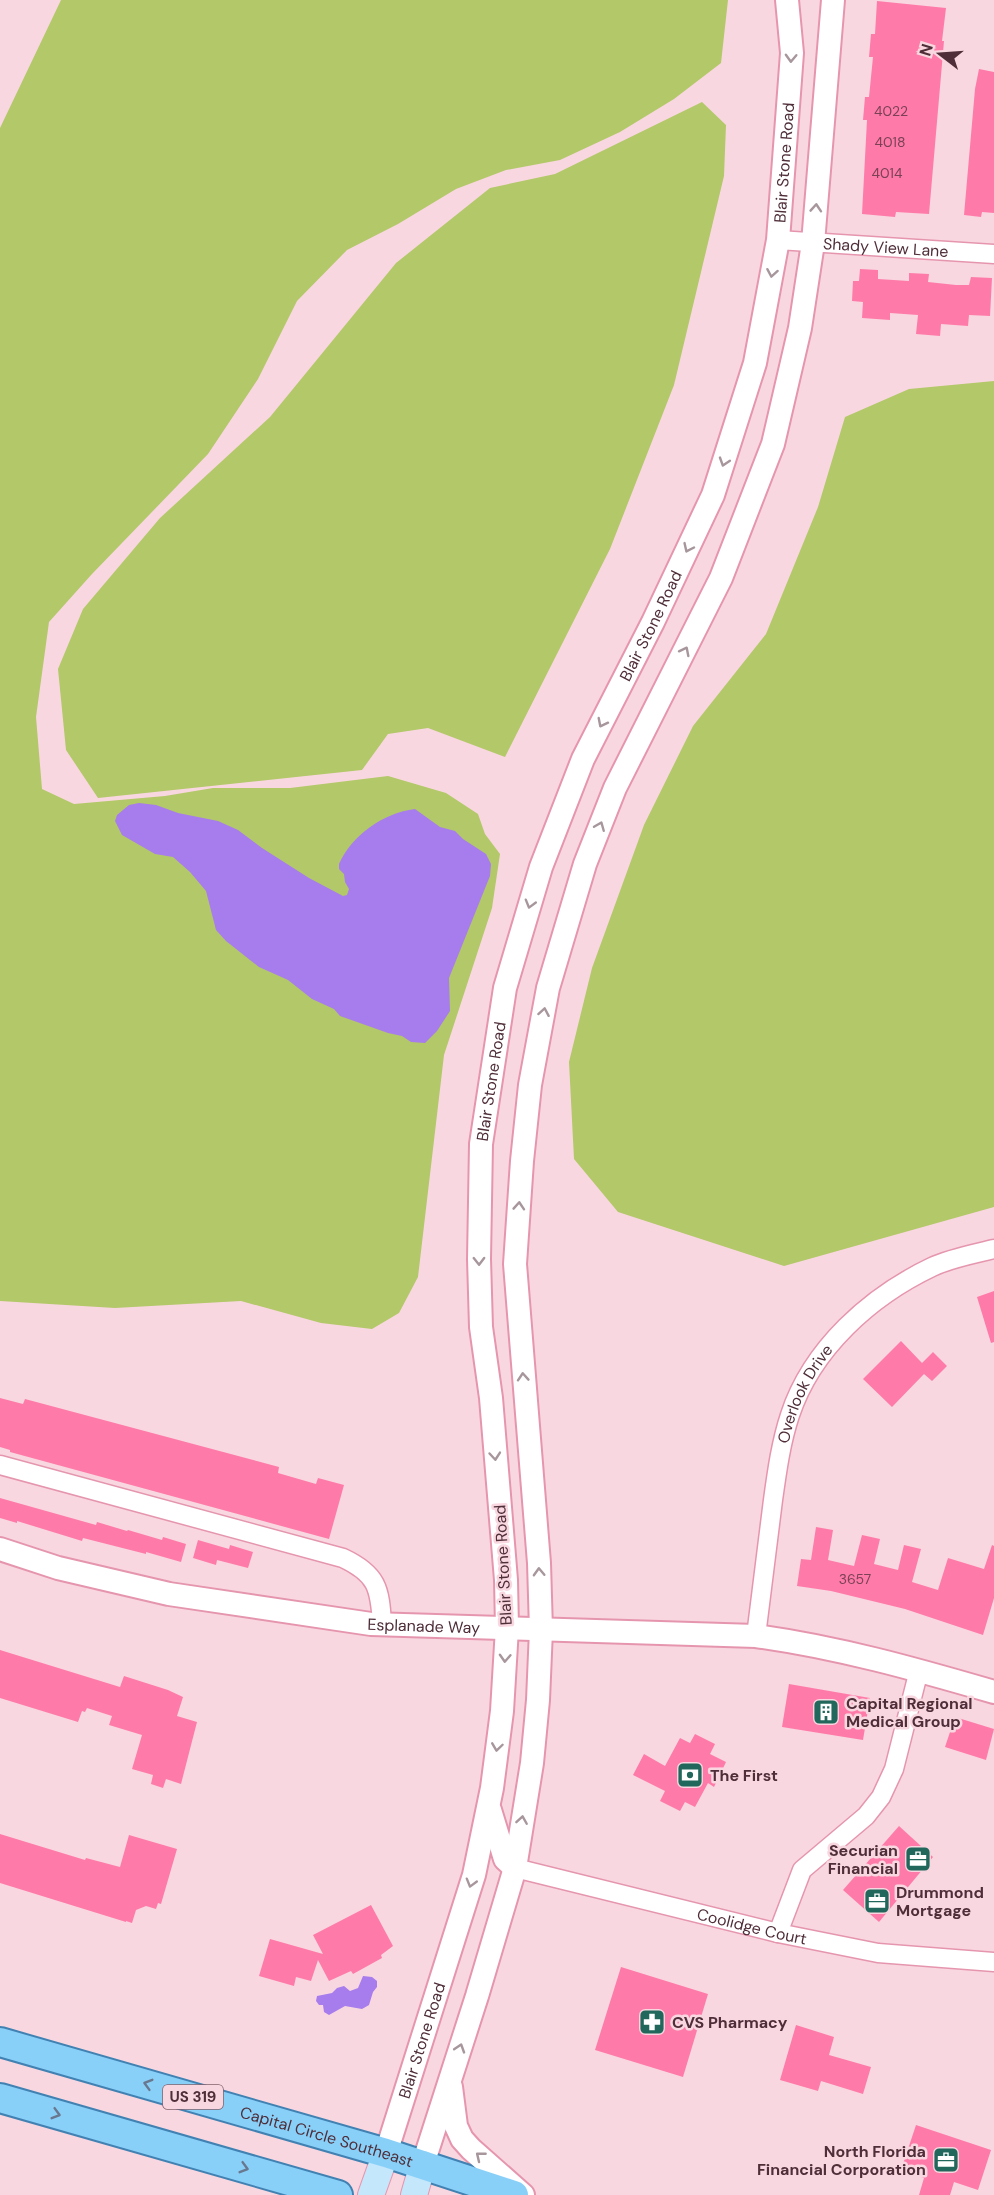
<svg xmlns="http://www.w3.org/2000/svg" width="994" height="2195" viewBox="0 0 994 2195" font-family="'DM Sans',sans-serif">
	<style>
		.green { fill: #b3c869 }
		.water { fill: #a77ced }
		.building { fill: #fe7ba9 }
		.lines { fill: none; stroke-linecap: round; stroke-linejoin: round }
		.minor-casing { stroke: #e596ae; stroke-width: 21 }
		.tertiary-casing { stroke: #e596ae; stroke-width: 26 }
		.secondary-casing { stroke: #e596ae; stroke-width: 28 }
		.primary-casing { stroke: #4182b3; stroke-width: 32 }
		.minor { stroke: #fff; stroke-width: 18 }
		.tertiary { stroke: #fff; stroke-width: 22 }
		.secondary { stroke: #c4e7fc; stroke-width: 26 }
		.primary { stroke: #89d0f9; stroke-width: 28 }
		.oneway { stroke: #a7969c }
		.oneway2 { stroke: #69778f }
		.labels { text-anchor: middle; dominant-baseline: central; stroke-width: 5; stroke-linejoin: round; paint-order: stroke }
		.number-label { font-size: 14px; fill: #7b4155 }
		.shield { fill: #f9d7e0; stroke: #82616b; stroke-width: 1.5 }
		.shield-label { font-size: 15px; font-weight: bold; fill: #4f2e39 }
		.street-label { font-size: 16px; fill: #4f2e39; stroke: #f9d7e0 }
		.poi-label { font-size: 16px; font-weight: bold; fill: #4f2e39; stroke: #f9d7e0; text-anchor: start }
	</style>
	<rect width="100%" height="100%" fill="#f9d7e0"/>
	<g class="green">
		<path d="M61,0H728L721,63L674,99L620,132L560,160L506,170L456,189L398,224L347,250L297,301L258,379L208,454L92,574L49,622L36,717L42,789L74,804L165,796L213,788H290L388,776L446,793L478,814L485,834L500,854L492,908L444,1055L418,1277L399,1313L372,1329L321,1323L241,1301L115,1308L0,1301V128Z"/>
		<path d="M702,102L726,125L724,176L674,385L610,549L505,757L428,728L388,734L362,770L98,798L66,750L58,669L83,609L160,518L270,417L396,263L490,188L555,174Z"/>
		<path d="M994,381V1207L784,1266L618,1212L574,1159L569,1062L592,968L644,825L693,726L766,634L818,507L845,417L909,389Z"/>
	</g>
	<g class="water">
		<path d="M139,803L156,805L178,813L218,821L238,830L262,848L309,878L343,896L347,895L349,889L345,882L344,874L339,869V864C352,835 383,813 415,809L440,827L455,831L463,839L486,854L491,864L490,876L449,978L450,1011L437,1031L425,1043L411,1042L402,1036L388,1033L340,1016L334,1009L312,999L288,980L259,967L226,941L216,930L206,891L190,872L173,857L155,854L122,835L115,821L117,815L129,805Z"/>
		<path d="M363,1976L372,1977L377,1981V1987L373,1992L369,2005L362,2009L345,2006L329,2015L324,2012L323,2005H319L316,2001L317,1996L332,1993L337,1988L344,1986L350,1991L358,1988Z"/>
	</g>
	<g class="building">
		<path d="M877,1L946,8L942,41H944L929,214L896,212L895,217L862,214L867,120H863L865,97H869L873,57H869L871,34H875Z"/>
		<path d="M979,69L994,72V213L982,212L981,217L964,215L975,89Z"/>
		<path d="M860,269L878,270V279L909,281V273L929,274L928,282L956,285H969L971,277L992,278L990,316L969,315L968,326L941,324L940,336L916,334L918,315L890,313V320L862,318L863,302L852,301L853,281H859Z"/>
		<path d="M994,1291V1342L991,1343L977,1297Z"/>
		<path d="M901,1341L922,1363L933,1352L947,1366L932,1381L924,1374L892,1407L863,1379Z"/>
		<path d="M0,1398L23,1404L25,1399L279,1467L278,1473L316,1484L318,1478L344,1485L329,1539L10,1452V1450L0,1447Z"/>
		<path d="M0,1498L96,1525L97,1522L127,1531L128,1530L162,1540L163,1537L186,1544L181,1562L146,1552V1554L83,1538L82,1541L17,1521V1523L0,1518Z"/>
		<path d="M816,1527L833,1530L828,1560L854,1566L862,1535L880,1539L874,1564L898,1570L904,1545L921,1549L912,1582L938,1590L948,1558L984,1569L992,1545L994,1546V1598L983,1635L905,1609L831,1591L797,1586L801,1559L811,1560Z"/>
		<path d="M198,1540L229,1549L230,1545L253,1552L248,1568L217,1560L216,1565L193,1558Z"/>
		<path d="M0,1650L120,1687L124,1676L168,1690L183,1697L177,1716L197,1722L181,1784L166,1779L163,1788L151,1784L153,1775L132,1769L142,1735L109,1725L112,1716L87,1708L85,1712L82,1711L78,1722L0,1698Z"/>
		<path d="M789,1684L870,1698L863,1740L782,1727Z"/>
		<path d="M955,1717L994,1729L986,1760L945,1747Z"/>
		<path d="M695,1734L715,1744L710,1754L726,1762L714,1787L708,1783L695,1807L685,1802L680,1811L660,1801L665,1791L633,1775L644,1754L665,1766L680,1738L690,1743Z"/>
		<path d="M899,1826L933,1857L879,1922L843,1890Z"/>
		<path d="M0,1834L85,1860L86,1858L120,1867L129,1835L177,1849L161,1904L158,1903L156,1909L146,1906L136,1910L132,1923L126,1921V1922L0,1883Z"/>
		<path d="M371,1905L393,1946L381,1955L382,1958L353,1974L351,1971L329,1981L318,1960L311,1981L296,1977L294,1986L259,1976L270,1939L323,1954L313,1935Z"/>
		<path d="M621,1967L708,1994L683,2077L595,2050Z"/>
		<path d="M796,2025L834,2037L829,2055L871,2067L863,2094L821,2081L818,2091L780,2080Z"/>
		<path d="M916,2125L991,2150L978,2190L954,2182L950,2195H919L924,2178L901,2170Z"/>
	</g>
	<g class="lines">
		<defs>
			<g id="minor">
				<path id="s1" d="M778,240L994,254"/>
				<path d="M0,1465L343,1558C377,1574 380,1588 382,1624"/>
				<path id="s2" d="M756,1636C762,1591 767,1545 773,1500C777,1471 781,1442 790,1415C812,1348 871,1296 932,1267C951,1258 974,1254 994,1249"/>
				<path id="s3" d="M515,1868L778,1933L878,1953L994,1962"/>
				<path d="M778,1933L802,1870L866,1816L881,1797L894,1769L919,1670"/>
			</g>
			<g id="tertiary">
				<path id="s4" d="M0,1549L58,1568L169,1594L371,1624L756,1636C837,1647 915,1669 994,1692"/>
				<path d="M490,1810L505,1859L515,1868"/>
				<path d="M451,2087L456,2126L462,2139L471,2149L523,2195"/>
				<path id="s5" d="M386,2153L474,1875L492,1788L502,1711L507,1628L506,1580L491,1398L481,1327L479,1259L481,1144L505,988L541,867L583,759L653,622L713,495L755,363L778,240L792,53L787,0"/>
				<path d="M423,2164L477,1996L515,1868L532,1763L538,1700L541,1630L539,1563L515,1264L522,1161L530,1085L548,988L585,864L615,788L721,578L773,444L800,328L813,243L833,0"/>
			</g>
			<g id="secondary">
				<path d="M371,2195L386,2153"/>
				<path d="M414,2195L423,2164"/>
			</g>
			<g id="primary">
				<path id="s6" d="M0,2042L386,2153L514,2195"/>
				<path d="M0,2098L338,2195"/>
			</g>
		</defs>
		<use href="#minor" class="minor-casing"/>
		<use href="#tertiary" class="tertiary-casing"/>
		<use href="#secondary" class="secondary-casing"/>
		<use href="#primary" class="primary-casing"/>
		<use href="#minor" class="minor"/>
		<use href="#tertiary" class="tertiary"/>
		<use href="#secondary" class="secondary"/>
		<use href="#primary" class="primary"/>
	</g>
	<defs><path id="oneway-chevron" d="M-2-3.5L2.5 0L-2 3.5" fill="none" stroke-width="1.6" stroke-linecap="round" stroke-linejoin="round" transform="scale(1.5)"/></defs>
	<g class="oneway">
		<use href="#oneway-chevron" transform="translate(791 58) rotate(92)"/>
		<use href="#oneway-chevron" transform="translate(816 208) rotate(-86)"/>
		<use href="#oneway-chevron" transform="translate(772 273) rotate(100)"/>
		<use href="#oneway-chevron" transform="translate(724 462) rotate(108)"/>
		<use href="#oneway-chevron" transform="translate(688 548) rotate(115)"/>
		<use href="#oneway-chevron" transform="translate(685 651) rotate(-63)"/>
		<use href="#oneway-chevron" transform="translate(602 723) rotate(117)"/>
		<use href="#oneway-chevron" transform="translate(600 826) rotate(-68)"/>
		<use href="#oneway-chevron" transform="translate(530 904) rotate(106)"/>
		<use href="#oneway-chevron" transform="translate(544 1012) rotate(-80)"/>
		<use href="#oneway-chevron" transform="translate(519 1206) rotate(-86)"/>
		<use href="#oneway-chevron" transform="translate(479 1261) rotate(89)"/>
		<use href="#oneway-chevron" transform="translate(523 1377) rotate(-94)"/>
		<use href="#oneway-chevron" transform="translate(495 1456) rotate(85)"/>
		<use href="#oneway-chevron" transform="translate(539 1572) rotate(-92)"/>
		<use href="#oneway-chevron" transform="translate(505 1658) rotate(93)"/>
		<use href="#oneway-chevron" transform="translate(497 1747) rotate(98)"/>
		<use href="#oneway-chevron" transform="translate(522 1820) rotate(-81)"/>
		<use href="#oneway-chevron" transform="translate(471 1883) rotate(106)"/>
		<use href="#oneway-chevron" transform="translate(460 2048) rotate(-72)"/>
		<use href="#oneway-chevron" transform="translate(480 2156) rotate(-141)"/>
	</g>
	<g class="oneway2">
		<use href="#oneway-chevron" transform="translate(148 2084) rotate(-164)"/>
		<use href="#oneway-chevron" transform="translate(56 2114) rotate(16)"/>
		<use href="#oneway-chevron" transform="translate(244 2168) rotate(16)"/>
	</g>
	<defs>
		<symbol id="building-square" viewBox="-11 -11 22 22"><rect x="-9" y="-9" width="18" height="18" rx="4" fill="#21675b" stroke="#f9d7e0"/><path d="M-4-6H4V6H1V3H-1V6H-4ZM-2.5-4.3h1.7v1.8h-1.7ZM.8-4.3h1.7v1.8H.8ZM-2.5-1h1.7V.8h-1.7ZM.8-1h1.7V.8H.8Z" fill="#fff"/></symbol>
		<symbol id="bank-square" viewBox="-11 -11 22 22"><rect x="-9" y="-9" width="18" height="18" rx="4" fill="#21675b" stroke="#f9d7e0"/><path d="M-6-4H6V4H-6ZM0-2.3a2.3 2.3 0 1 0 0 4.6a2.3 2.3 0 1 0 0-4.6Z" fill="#fff"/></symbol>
		<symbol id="office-square" viewBox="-11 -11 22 22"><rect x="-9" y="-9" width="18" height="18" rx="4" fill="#21675b" stroke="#f9d7e0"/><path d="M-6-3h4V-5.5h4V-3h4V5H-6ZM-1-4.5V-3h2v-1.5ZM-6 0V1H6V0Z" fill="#fff"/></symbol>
		<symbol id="pharmacy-square" viewBox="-11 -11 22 22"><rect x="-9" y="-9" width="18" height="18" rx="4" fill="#21675b" stroke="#f9d7e0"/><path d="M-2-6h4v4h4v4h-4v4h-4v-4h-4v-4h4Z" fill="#fff"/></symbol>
	</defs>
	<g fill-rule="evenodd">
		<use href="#building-square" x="811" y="1697" width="30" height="30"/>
		<use href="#bank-square" x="675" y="1760" width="30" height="30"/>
		<use href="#office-square" x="903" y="1844" width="30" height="30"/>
		<use href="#office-square" x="862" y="1886" width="30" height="30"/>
		<use href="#pharmacy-square" x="637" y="2007" width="30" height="30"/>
		<use href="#office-square" x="931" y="2145" width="30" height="30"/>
	</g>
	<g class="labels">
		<g class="number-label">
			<text x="891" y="111">4022</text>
			<text x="890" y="142">4018</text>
			<text x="887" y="173">4014</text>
			<text x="855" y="1579">3657</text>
		</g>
		<rect class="shield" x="163" y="2085" width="60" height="24" rx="4.5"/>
		<g class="shield-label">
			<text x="193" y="2097">US 319</text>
		</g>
		<g class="street-label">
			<text stroke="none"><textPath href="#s5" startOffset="2062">Blair Stone Road</textPath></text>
			<text stroke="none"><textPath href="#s1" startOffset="108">Shady View Lane</textPath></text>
			<text stroke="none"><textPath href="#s5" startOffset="1576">Blair Stone Road</textPath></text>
			<text stroke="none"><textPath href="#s5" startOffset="1090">Blair Stone Road</textPath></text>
			<text stroke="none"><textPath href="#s2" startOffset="249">Overlook Drive</textPath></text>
			<text transform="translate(503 1565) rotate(-93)">Blair Stone Road</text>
			<text stroke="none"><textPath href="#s4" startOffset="432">Esplanade Way</textPath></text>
			<text stroke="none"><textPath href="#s3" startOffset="244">Coolidge Court</textPath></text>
			<text stroke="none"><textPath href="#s5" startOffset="118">Blair Stone Road</textPath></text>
			<text stroke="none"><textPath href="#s6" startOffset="340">Capital Circle Southeast</textPath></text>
		</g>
		<g class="poi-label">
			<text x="846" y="1703">Capital Regional<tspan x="846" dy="18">Medical Group</tspan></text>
			<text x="710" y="1775">The First</text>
			<text x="898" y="1850" text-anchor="end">Securian<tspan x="898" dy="18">Financial</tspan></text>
			<text x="896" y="1892">Drummond<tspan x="896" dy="18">Mortgage</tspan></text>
			<text x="672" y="2022">CVS Pharmacy</text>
			<text x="926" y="2151" text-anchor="end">North Florida<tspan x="926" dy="18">Financial Corporation</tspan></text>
		</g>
	</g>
	<g transform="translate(940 54) rotate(287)" stroke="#f9d7e0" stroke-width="4.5" paint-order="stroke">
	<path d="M0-4.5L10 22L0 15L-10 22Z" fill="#4f2e39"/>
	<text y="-9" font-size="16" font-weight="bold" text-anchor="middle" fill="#4f2e39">N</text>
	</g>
</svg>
